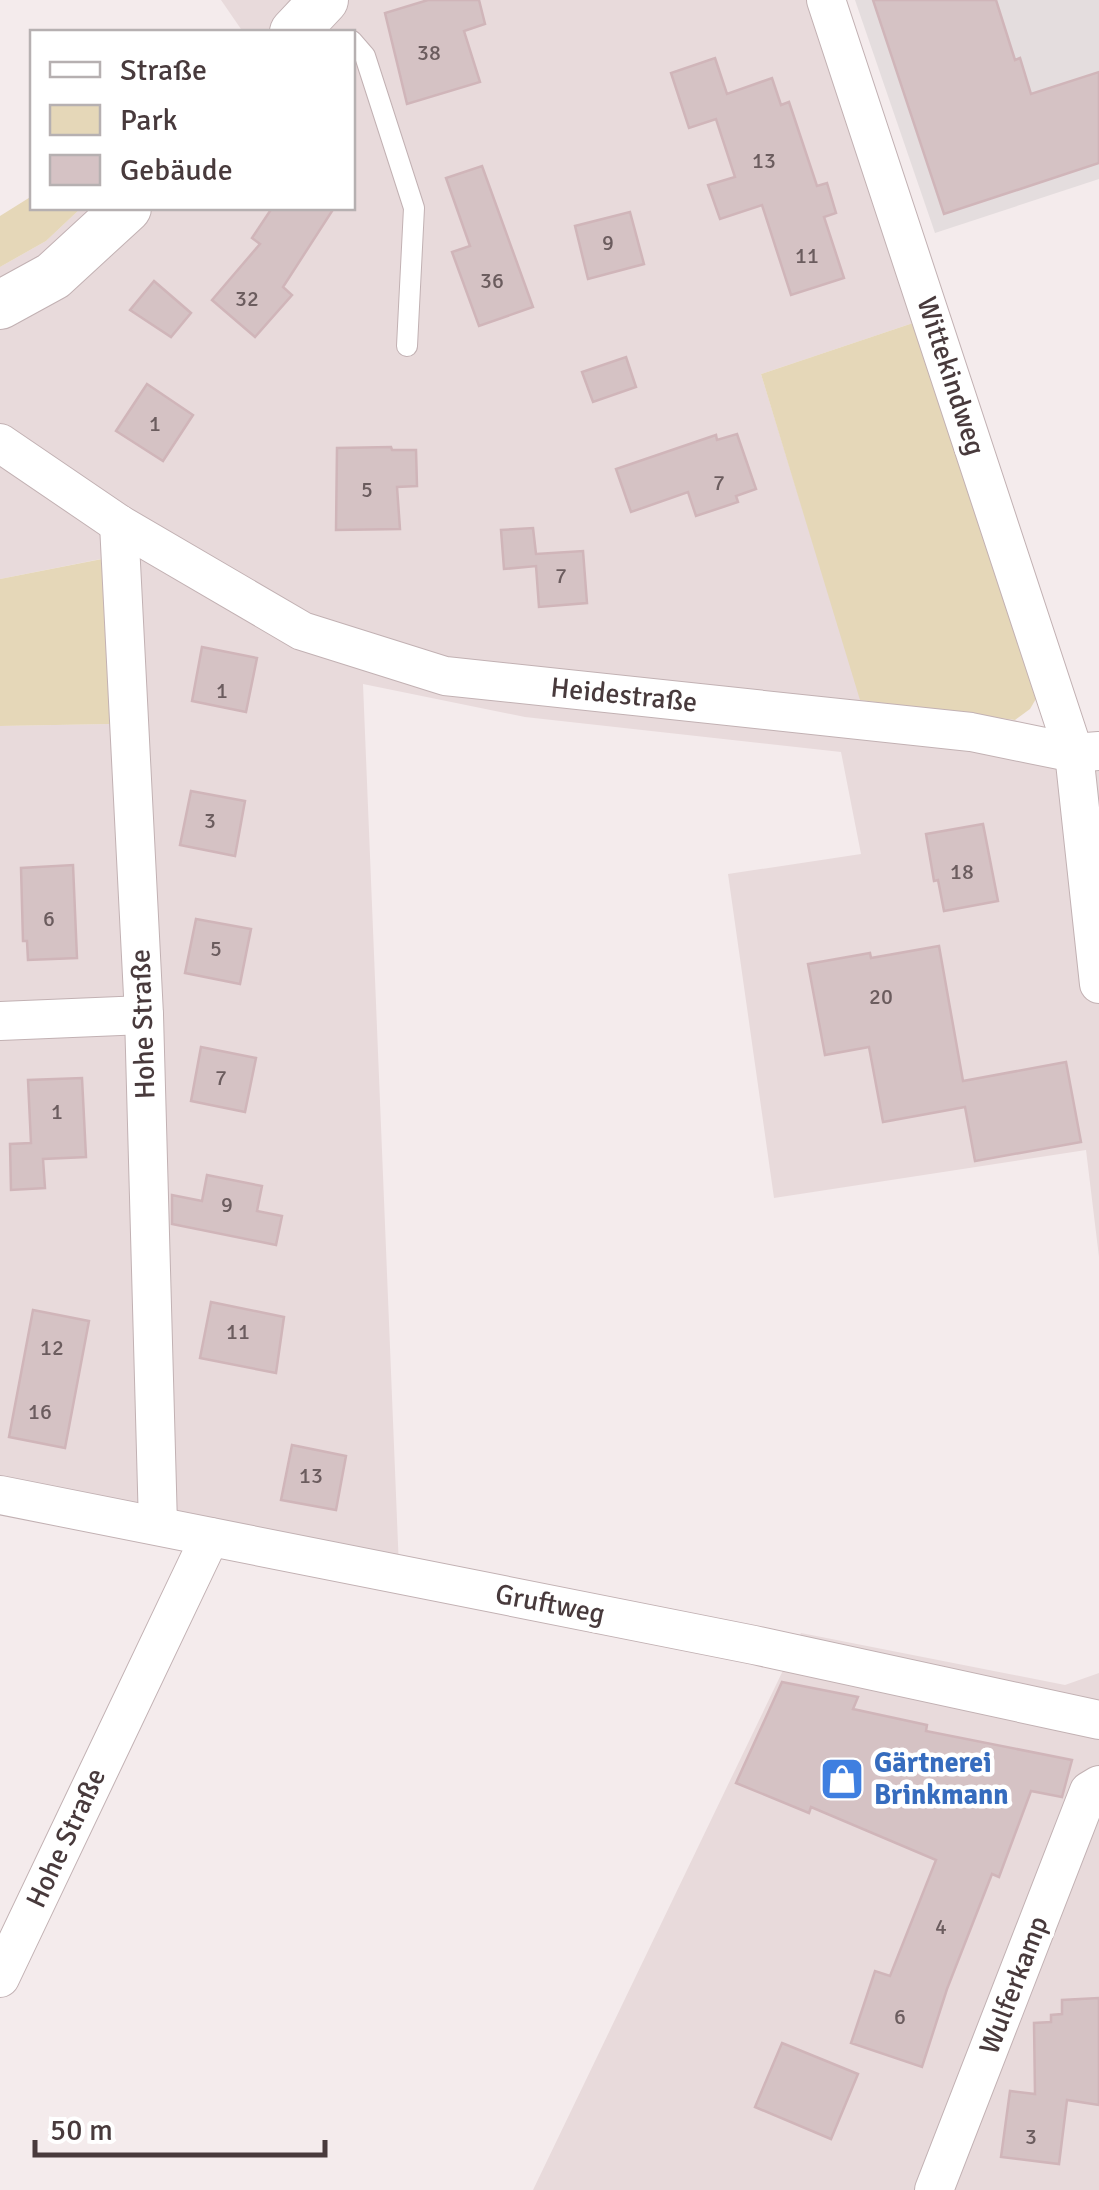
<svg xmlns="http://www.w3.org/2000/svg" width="1099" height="2190" viewBox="0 0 1099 2190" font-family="Signika,sans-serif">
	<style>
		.residential { fill: #e8dadb }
		.industrial { fill: #e4ddde }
		.green { fill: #e5d7b8 }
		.building { fill: #d5c2c4; stroke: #d0b5b9; stroke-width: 2.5 }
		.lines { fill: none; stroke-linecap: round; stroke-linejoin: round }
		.service-casing { stroke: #c2b1b3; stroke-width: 22 }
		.minor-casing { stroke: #c2b1b3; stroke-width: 40 }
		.tertiary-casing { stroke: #c2b1b3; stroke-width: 50 }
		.service { stroke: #fff; stroke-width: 20 }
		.minor { stroke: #fff; stroke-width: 38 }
		.tertiary { stroke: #fff; stroke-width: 48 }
		.labels { text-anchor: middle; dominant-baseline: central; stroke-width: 9; stroke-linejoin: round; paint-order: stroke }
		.number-label { font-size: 22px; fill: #6b5c5e }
		.street-label { font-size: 28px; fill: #483a3c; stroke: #fff }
		.shop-label { font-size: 28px; font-weight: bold; fill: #366cbe; stroke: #fff; text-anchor: start }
	</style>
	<rect width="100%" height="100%" fill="#f4ebec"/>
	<g class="residential">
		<path d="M221,0H808L916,322L761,374L861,699L1015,720L1099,754V1257L1086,1150L774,1198L728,874L861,854L841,752L525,717L363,684L400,1593L0,1512V726L111,724L101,559L0,579V267L46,241L81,208H352V32H243Z"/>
		<path d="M801,1633L1065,1685L1099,1673V2190H533Z"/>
	</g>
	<path class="industrial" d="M855,0H1099V179L935,233Z"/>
	<g class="green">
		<path d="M32,196V208H81L46,241L0,267V216Z"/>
		<path d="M916,322L1040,692L1030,709L1015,720L860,700L761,374Z"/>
		<path d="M102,559L111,724L0,726V579Z"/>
	</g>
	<g class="building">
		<path d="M428,0H479L485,24L464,31L480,82L407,104L385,13Z"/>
		<path d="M873,0H996L1015,60L1020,58L1031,94L1099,72V163L944,214Z"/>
		<path d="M715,58L727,94L772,78L781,105L789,102L817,186L827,183L836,213L824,217L844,278L791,295L762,205L720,219L708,185L735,177L716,119L689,128L671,73Z"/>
		<path d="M482,166L533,307L479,326L452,252L470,246L446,178Z"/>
		<path d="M272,208H334L283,287L292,295L255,337L212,300L260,244L252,238Z"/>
		<path d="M630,212L644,264L588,279L575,226Z"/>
		<path d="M154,281L191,313L171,337L130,310Z"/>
		<path d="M626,357L636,387L593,402L582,372Z"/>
		<path d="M147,384L193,415L163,461L116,431Z"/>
		<path d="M737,434L756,489L736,496L738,502L696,516L688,492L631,512L616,469L716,435L717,440Z"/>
		<path d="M391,447L392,450H416L417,486L397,487L400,529L336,530L337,448Z"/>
		<path d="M533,528L536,554L583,551L587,603L539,607L536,566L504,569L501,530Z"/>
		<path d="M202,647L257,658L246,712L192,701Z"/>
		<path d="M191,791L245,801L235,856L180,845Z"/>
		<path d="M983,824L998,901L944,911L938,880L934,881L926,834Z"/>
		<path d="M73,865L77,958L28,960L27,941H23L21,868Z"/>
		<path d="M196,919L251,929L240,984L185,973Z"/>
		<path d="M939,946L963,1081L1066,1062L1081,1142L975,1161L965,1107L883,1122L869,1047L825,1055L808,964L870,953L871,958Z"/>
		<path d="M201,1047L256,1058L245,1112L191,1101Z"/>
		<path d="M82,1078L86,1157L43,1159L45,1188L11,1190L10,1144L31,1143L28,1080Z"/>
		<path d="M207,1175L262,1186L257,1211L282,1216L276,1245L172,1224V1195L202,1201Z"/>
		<path d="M211,1302L284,1317L276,1373L200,1358Z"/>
		<path d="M33,1310L89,1321L65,1448L9,1437Z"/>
		<path d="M292,1445L346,1456L336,1510L281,1500Z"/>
		<path d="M782,1682L858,1697L853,1709L927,1725L926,1731L1072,1760L1062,1797L1031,1791L999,1877L992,1874L947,1989L922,2067L851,2043L875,1971L890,1976L936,1860L811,1807L809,1813L736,1783Z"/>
		<path d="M1099,1998V2105L1067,2100L1059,2164L1001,2157L1010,2091L1035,2094L1034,2023L1051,2022V2015L1062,2014V2000Z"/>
		<path d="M782,2043L858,2074L831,2139L755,2107Z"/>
	</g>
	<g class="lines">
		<defs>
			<path id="service" d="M352,41L365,56L414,208L407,346"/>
			<g id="minor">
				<path d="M826,0L1074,753L1099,984"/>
				<path d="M0,443L119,524L302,631L445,676L971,732L1074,753L1099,751"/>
				<path d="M119,524L144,1015L158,1525"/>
				<path d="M0,1021L144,1015"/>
				<path d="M0,1495L754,1645L1099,1720"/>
				<path d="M0,1978L210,1537"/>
				<path d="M934,2190L1089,1791L1099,1785"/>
			</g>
			<g id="tertiary">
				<path d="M294,32L324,0"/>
				<path d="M0,305L53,276L127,208"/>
			</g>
		</defs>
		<use href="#service" class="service-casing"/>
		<use href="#minor" class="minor-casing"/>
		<use href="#tertiary" class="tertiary-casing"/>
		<use href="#service" class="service"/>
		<use href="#minor" class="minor"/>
		<use href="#tertiary" class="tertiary"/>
	</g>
	<defs>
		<symbol id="shop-square" viewBox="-11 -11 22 22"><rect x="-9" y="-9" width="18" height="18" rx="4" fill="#3f7fe0" stroke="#fff"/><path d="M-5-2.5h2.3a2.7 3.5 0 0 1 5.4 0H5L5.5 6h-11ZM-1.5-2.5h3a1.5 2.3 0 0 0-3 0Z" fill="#fff"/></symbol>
	</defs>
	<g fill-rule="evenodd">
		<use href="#shop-square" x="817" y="1754" width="50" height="50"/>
	</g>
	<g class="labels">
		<g class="number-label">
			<text x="429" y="52">38</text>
			<text x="764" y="160">13</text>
			<text x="608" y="242">9</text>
			<text x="807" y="255">11</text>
			<text x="492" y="280">36</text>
			<text x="247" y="298">32</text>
			<text x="155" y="423">1</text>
			<text x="719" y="482">7</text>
			<text x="367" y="489">5</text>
			<text x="561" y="575">7</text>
			<text x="222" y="690">1</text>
			<text x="210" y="820">3</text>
			<text x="962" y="871">18</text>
			<text x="49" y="918">6</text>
			<text x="216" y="948">5</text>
			<text x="881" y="996">20</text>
			<text x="221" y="1077">7</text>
			<text x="57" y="1111">1</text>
			<text x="227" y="1204">9</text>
			<text x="238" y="1331">11</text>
			<text x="52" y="1347">12</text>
			<text x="40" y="1411">16</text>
			<text x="311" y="1475">13</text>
			<text x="941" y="1926">4</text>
			<text x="900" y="2016">6</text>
			<text x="1031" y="2136">3</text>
		</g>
		<g class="street-label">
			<text transform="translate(951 376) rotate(72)">Wittekindweg</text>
			<text transform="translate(624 695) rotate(6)">Heidestraße</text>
			<text transform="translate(143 1024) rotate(-92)">Hohe Straße</text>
			<text transform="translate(550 1604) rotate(11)">Gruftweg</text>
			<text transform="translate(66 1838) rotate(-65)">Hohe Straße</text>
			<text transform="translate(1014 1985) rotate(-69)">Wulferkamp</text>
		</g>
		<g class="shop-label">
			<text x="874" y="1763">Gärtnerei<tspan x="874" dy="32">Brinkmann</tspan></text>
		</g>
	</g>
	<rect x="30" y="30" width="325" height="180" fill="#ffffff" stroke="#b6b0b1" stroke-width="2.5"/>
	<rect x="50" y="62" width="50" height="15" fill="#ffffff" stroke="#b6b0b1" stroke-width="2.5"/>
	<text x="120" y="80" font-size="30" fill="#483a3c">Straße</text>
	<rect x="50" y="105" width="50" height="30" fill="#e5d7b8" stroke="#b6b0b1" stroke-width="2.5"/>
	<text x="120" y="130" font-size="30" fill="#483a3c">Park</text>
	<rect x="50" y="155" width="50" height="30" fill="#d5c2c4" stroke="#b6b0b1" stroke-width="2.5"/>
	<text x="120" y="180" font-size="30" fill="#483a3c">Gebäude</text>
	<path d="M35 2140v15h290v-15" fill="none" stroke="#483a3c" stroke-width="5"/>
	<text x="50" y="2140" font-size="30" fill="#483a3c" stroke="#ffffff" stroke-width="8" paint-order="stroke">50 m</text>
</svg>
